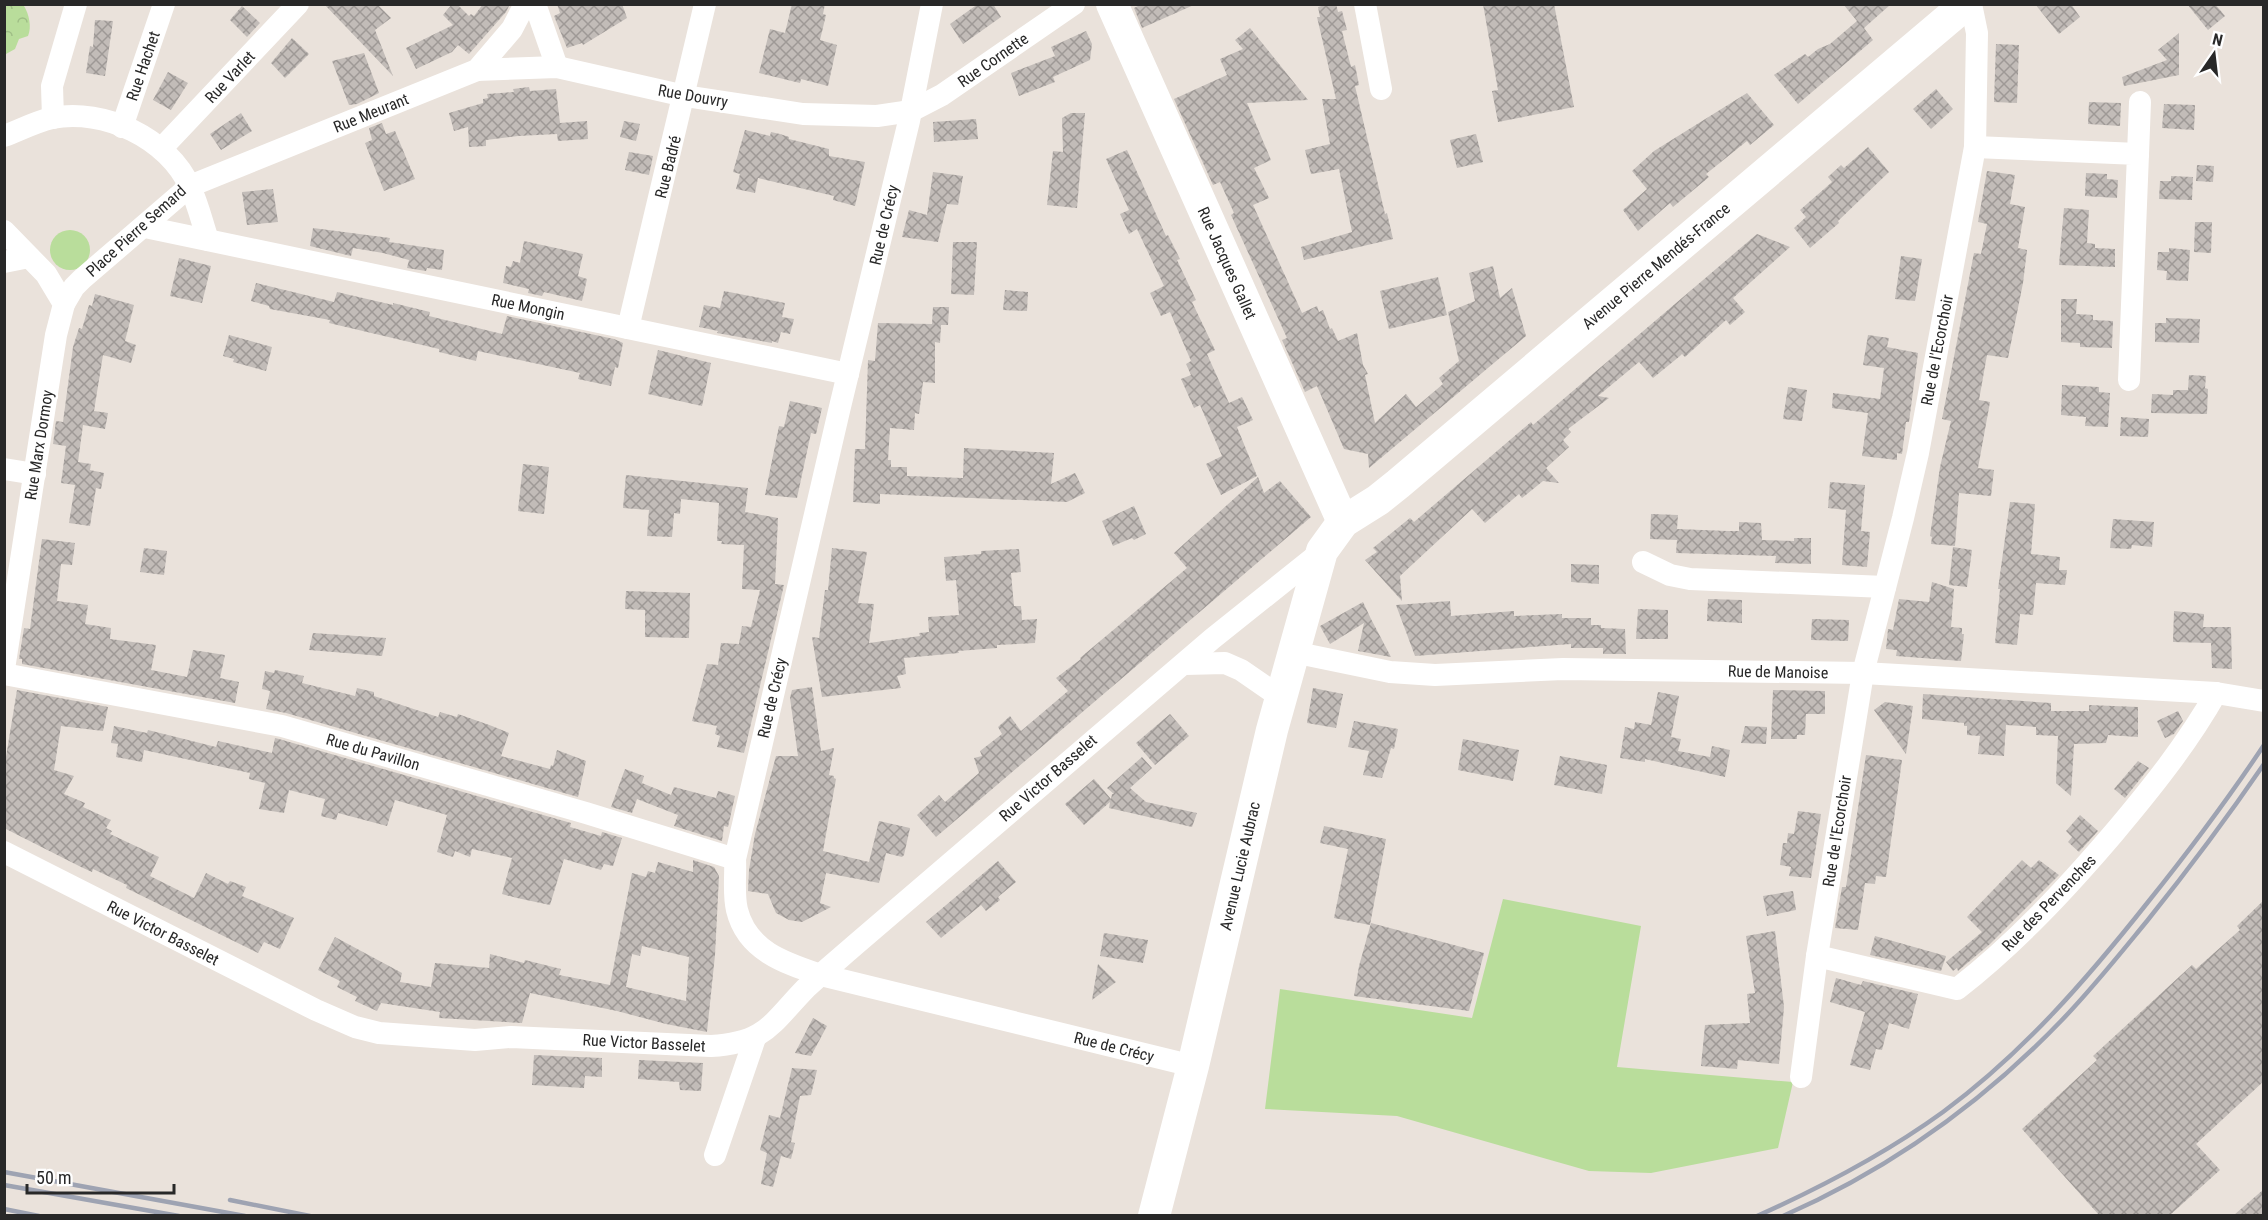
<svg xmlns="http://www.w3.org/2000/svg" width="2268" height="1220" viewBox="0 0 2268 1220" font-family="'Roboto Condensed',sans-serif">
	<style>
		.grass { fill: #b9dd9b }
		.park { fill: url(#park-crowns) }
		.building { fill: url(#building-cross-hatch); fill-rule: evenodd }
		.lines { fill: none; stroke-linecap: round; stroke-linejoin: round }
		.street { stroke: #fff; stroke-width: 22 }
		.secondary { stroke: #fff; stroke-width: 32 }
		.rail { stroke: #9ea3b2; stroke-width: 4.5 }
		.labels { text-anchor: middle; dominant-baseline: central; stroke-width: 5; stroke-linejoin: round; paint-order: stroke }
		.street-label { font-size: 16px; fill: #282828; stroke: #fff }
	</style>
	<defs>
		<pattern id="park-crowns" width="20" height="18" patternUnits="userSpaceOnUse" patternTransform="scale(1.5)"><rect width="20" height="18" fill="#b9dd9b"/><path d="M2 6a3 3 0 1 1 6 0M12 15a3 3 0 1 1 6 0" fill="none" stroke="#9fbe86"/></pattern>
		<pattern id="building-cross-hatch" width="8" height="8" patternUnits="userSpaceOnUse" patternTransform="scale(1.5)"><rect width="8" height="8" fill="#c2bcb8"/><path d="M0 0l8 8M0 8l8-8" fill="none" stroke="#9e9996"/></pattern>
	</defs>
	<rect width="100%" height="100%" fill="#eae2db"/>
	<g class="grass">
		<circle cx="70" cy="250" r="20"/>
		<path d="M1503,899L1641,926L1617,1067L1793,1082L1778,1148L1651,1173L1589,1171L1397,1116L1265,1109L1280,989L1472,1018Z"/>
	</g>
	<path class="park" d="M4,5L24,6C29,14 32,27 28,36L19,39L15,49L6,54H4Z"/>
	<g class="building">
		<path d="M324,4H377L391,18L375,30L393,76Z"/>
		<path d="M452,4H457L469,16L471,14L474,16L483,4H510L506,12L469,54L458,45L452,52L416,69L406,48L453,25L443,15Z"/>
		<path d="M557,4H622L627,18L583,45L582,43L567,48L554,16L560,13Z"/>
		<path d="M792,4H825L823,14L826,15L820,40L837,45L828,86L801,79L800,83L759,73L770,29L785,33Z"/>
		<path d="M978,4H993L1001,17L963,44L950,24Z"/>
		<path d="M1142,4H1196L1142,28L1134,8Z"/>
		<path d="M1328,4H1336L1338,12L1342,11L1347,30L1342,31L1351,67L1355,65L1359,85L1355,86L1385,214L1387,213L1393,239L1304,260L1301,247L1352,232L1339,169L1311,174L1305,150L1330,144L1322,99H1336L1317,17H1320L1318,7Z"/>
		<path d="M1483,4H1554L1574,107L1498,122L1492,91L1498,90Z"/>
		<path d="M1843,4H1891L1864,28L1873,40L1798,104L1774,75L1805,54L1808,57L1818,49L1830,44L1857,21Z"/>
		<path d="M2035,4H2071L2080,17L2059,34Z"/>
		<path d="M2187,4H2215L2225,16L2208,30Z"/>
		<path d="M242,6L260,23L247,37L230,20Z"/>
		<path d="M95,20L113,21L105,76L86,73L90,46L93,47Z"/>
		<path d="M1250,28L1308,100L1247,103L1271,160L1254,168L1269,198L1253,205L1302,313L1317,306L1319,312L1323,310L1330,329L1332,328L1338,341L1357,333L1363,365L1368,374L1365,375L1375,423L1406,394L1416,407L1443,384L1439,378L1459,361L1448,312L1475,301L1469,273L1493,266L1500,298L1512,288L1526,336L1369,468L1368,454L1344,449L1317,386L1305,392L1282,340L1287,338L1231,215L1234,213L1220,182L1213,185L1174,99L1227,75L1220,59L1243,49L1235,40Z"/>
		<path d="M1086,31L1092,44L1090,60L1053,77L1055,82L1019,96L1011,73L1055,56L1051,47Z"/>
		<path d="M2179,33V75L2124,86L2122,77L2167,60L2158,50Z"/>
		<path d="M292,38L309,54L285,78L271,63Z"/>
		<path d="M1996,44L2019,45L2017,103L1994,102Z"/>
		<path d="M364,53L379,93L357,104L349,105L332,61Z"/>
		<path d="M168,72L188,83L171,110L153,100Z"/>
		<path d="M529,87L530,91L556,89L560,123L587,121L588,139L558,141L557,134L518,136L486,140V146L469,147L468,127L454,131L449,113L483,103V99L488,98L487,94L514,92L513,89Z"/>
		<path d="M1936,89L1953,109L1931,129L1913,109Z"/>
		<path d="M1747,93L1774,125L1750,145L1747,141L1706,174L1709,177L1673,207L1670,203L1638,231L1623,210L1647,189L1632,171L1654,151Z"/>
		<path d="M2089,102L2121,103L2120,126L2088,124Z"/>
		<path d="M2164,104L2195,105L2194,130L2162,128Z"/>
		<path d="M241,113L252,131L221,150L210,134Z"/>
		<path d="M1071,113H1085L1077,208L1047,205L1053,151L1063,152L1062,118Z"/>
		<path d="M976,119L978,139L934,142L933,122Z"/>
		<path d="M624,121L640,124L636,141L620,137Z"/>
		<path d="M382,123L386,134L395,131L415,179L384,191L365,143L372,140L369,128Z"/>
		<path d="M745,130L770,136L771,132L780,134L789,137V139L829,149V156L865,162L855,206L833,200L834,196L758,178L755,193L736,189L740,174L733,172Z"/>
		<path d="M1476,134L1483,162L1457,168L1450,140Z"/>
		<path d="M1868,147L1889,172L1838,221L1839,223L1810,248L1794,228L1806,217L1800,210L1832,182L1828,177L1841,165L1844,168Z"/>
		<path d="M1127,150L1166,236L1168,235L1180,259L1177,260L1196,300L1192,302L1215,350L1207,354L1229,403L1242,397L1253,420L1237,427L1257,476L1221,495L1206,464L1222,456L1200,405L1194,408L1181,379L1191,375L1186,364L1191,361L1170,312L1161,316L1150,293L1164,286L1137,229L1129,234L1120,214L1129,210L1106,159Z"/>
		<path d="M629,152L653,156L649,175L625,170Z"/>
		<path d="M2197,165L2214,166L2213,182L2196,181Z"/>
		<path d="M1987,171L2015,175L2010,204L2025,207L2018,248L2027,250L2023,283L2008,358L1987,355L1979,400L1990,402L1978,468L1994,470L1991,496L1959,493L1955,546L1931,544L1932,537L1930,536L1940,467L1951,421L1942,419L1974,253L1981,254L1987,224L1978,222Z"/>
		<path d="M933,172L963,176L958,205L947,204L938,242L902,237L909,210L927,215Z"/>
		<path d="M2086,173L2107,174V179L2118,180L2117,198L2085,196Z"/>
		<path d="M2171,176L2193,177L2192,200L2159,199L2160,181H2171Z"/>
		<path d="M273,189L278,222L247,225L242,192Z"/>
		<path d="M2064,208L2089,210L2087,243L2095,244V248L2115,249V267L2059,265Z"/>
		<path d="M2195,222H2212L2211,253L2194,252Z"/>
		<path d="M313,228L390,238L389,242L444,250L442,270L427,268L426,271L407,268L409,260L383,253L353,248L351,256L310,246Z"/>
		<path d="M1757,234L1790,247L1733,298L1745,312L1730,325L1726,320L1685,357L1682,354L1680,356L1653,378L1639,362L1598,396L1609,398L1568,429L1571,432L1563,440L1569,447L1546,468L1559,483L1543,481L1522,498L1519,494L1485,523L1472,509L1400,576L1402,601L1365,560L1377,552L1373,548L1410,518L1414,522L1531,422L1533,425Z"/>
		<path d="M524,241L583,254L578,276L587,279L582,301L544,292L542,296L528,293L529,289L503,283L506,266L511,267L513,261L520,263Z"/>
		<path d="M953,242H977L974,295L951,294Z"/>
		<path d="M2169,248L2190,250L2188,281L2166,280L2167,271L2157,270L2158,252H2169Z"/>
		<path d="M1901,256L1922,259L1915,301L1895,299Z"/>
		<path d="M179,258L211,266L202,303L170,296Z"/>
		<path d="M1438,277L1447,315L1389,329L1380,291Z"/>
		<path d="M256,283L334,302L337,292L393,305V303L430,312L429,316L502,334L507,316L614,339L623,343L618,368L615,367L611,386L578,379L580,373L478,351L476,361L439,352V349L329,323L330,320L270,309L269,306L251,301Z"/>
		<path d="M1005,290L1028,292L1027,311L1003,310Z"/>
		<path d="M724,291L785,303L782,317L794,319L790,334L781,332L778,343L772,341V343L717,333L718,331L699,327L704,305L720,308Z"/>
		<path d="M95,294L134,305L125,341L136,345L131,363L103,355L94,411L108,413L105,429L83,425L78,462L91,464L90,470L104,473L101,489L96,488L90,526L69,523L75,485L61,483L66,446L53,444L56,421L63,422L73,347L79,328L82,329L89,305L92,306Z"/>
		<path d="M2061,299H2077L2076,314L2093,315V320L2113,321L2112,348L2080,347V343L2061,342Z"/>
		<path d="M933,307H949L948,325H941L940,343L935,342V383L923,382L919,414L915,413L914,430L890,428L888,460H891V467H907V476L963,478L964,448L1054,453L1051,484L1075,473L1085,493L1067,502L880,494V504L853,502L855,449H865L868,360L875,361L878,323L932,324Z"/>
		<path d="M2166,318L2200,319L2199,343L2155,342V323H2166Z"/>
		<path d="M229,335L272,347L266,371L233,362L234,359L223,356Z"/>
		<path d="M1868,335L1889,338L1887,347L1918,353L1909,422H1906L1902,454L1897,453V460L1862,456L1868,413L1832,408L1833,393L1880,399L1884,368L1863,365Z"/>
		<path d="M658,350L711,363L702,406L648,394Z"/>
		<path d="M2189,375L2206,376L2205,388L2208,389L2207,414L2151,413L2152,394L2173,395V390H2188Z"/>
		<path d="M2062,385L2099,387V392L2110,393L2108,427L2085,426L2086,417L2061,415Z"/>
		<path d="M1788,387L1807,390L1802,421L1783,419Z"/>
		<path d="M790,401L822,408L816,434L811,433L797,498L765,495L779,426L784,427Z"/>
		<path d="M2121,417L2149,419L2148,437L2120,436Z"/>
		<path d="M523,464L549,467L544,514L518,511Z"/>
		<path d="M626,475L748,488L745,512L778,518L775,584L784,585L744,753L717,747L720,736L715,734L717,726L692,721L707,664L718,665L721,643L739,644L742,626L751,627L760,590L742,589L744,545L721,544L722,541H717L719,503L681,499L680,514L674,513L672,537L647,536L649,510L623,508Z"/>
		<path d="M1258,477L1264,493L1280,481L1311,517L936,837L917,815L939,795L945,802L979,773L974,758L982,756L980,751L1002,734L998,727L1010,716L1021,731L1068,691L1056,678L1081,659L1080,658L1187,568L1174,553Z"/>
		<path d="M1830,482L1865,485L1861,531L1870,532L1867,567L1842,565L1846,510L1828,508Z"/>
		<path d="M2010,502L2035,504L2031,554L2060,557L2059,570H2067L2065,585L2036,583L2033,615L2020,614L2017,645L1995,643L2000,589H1998Z"/>
		<path d="M1134,506L1146,534L1134,540L1132,538L1113,546L1102,521Z"/>
		<path d="M1651,514L1678,515L1677,529L1728,531H1739V522L1761,523L1762,540L1794,541V538H1811V564L1775,563L1776,556L1676,553L1677,540L1650,539Z"/>
		<path d="M2113,519L2154,522L2152,547L2132,545L2131,549L2110,548Z"/>
		<path d="M42,539L75,543L72,565L61,564L57,601L88,605L85,624L111,628L110,639L156,645L151,670L187,677L193,650L225,655L220,678L239,682L235,703L22,664V659H19L24,628L30,629Z"/>
		<path d="M1953,547L1972,550L1967,587L1949,585Z"/>
		<path d="M144,548L167,551L164,575L140,572Z"/>
		<path d="M832,548L867,552L858,603L874,604L869,643L920,636L919,633L929,632L928,617L959,615L956,580L946,581L944,557L981,554V551L1019,549L1021,572L1011,573L1014,606H1021L1022,620L1037,619L1035,643L997,645V648L958,651L959,653L904,658L906,674L897,676L901,688L822,697L812,637L819,638L825,590H828Z"/>
		<path d="M1571,564L1599,565V584L1571,582Z"/>
		<path d="M1932,582L1954,589L1951,627L1962,628V634H1964L1961,661L1896,656L1897,650L1886,649L1888,629L1893,630L1899,599L1929,602Z"/>
		<path d="M626,591L690,593L689,638L645,637V610L625,609Z"/>
		<path d="M1708,599L1742,600V623L1707,621Z"/>
		<path d="M1450,601L1451,616L1514,611V616L1562,614V618H1591V625H1601V628L1625,629L1626,654H1603V648H1571V644L1415,656L1396,605Z"/>
		<path d="M1363,602L1371,619L1391,657L1358,651L1364,623L1330,644L1320,626Z"/>
		<path d="M1638,609L1668,610V639H1636Z"/>
		<path d="M2174,611L2204,614L2203,627H2231L2232,669L2212,668L2211,643L2173,642Z"/>
		<path d="M1812,619L1849,620L1848,641L1811,640Z"/>
		<path d="M313,633L386,638L382,656L309,650Z"/>
		<path d="M275,670L304,676L302,683L355,696L357,688L374,692V696L438,717L440,712L457,717L458,714L492,726L509,733L501,756L550,769L551,765L553,766L557,750L586,761L578,797L286,713L266,709L270,691L262,689L265,671L274,673Z"/>
		<path d="M812,687L821,751L834,748L829,775L834,776V778L836,779L823,851L869,862L879,821L910,828L904,855L902,857L886,853L879,883L826,873L820,903L831,907L802,922L789,920L776,913L768,894L748,891L749,870L755,834L776,756H798L790,698L792,690Z"/>
		<path d="M1313,688L1343,694L1336,728L1307,723Z"/>
		<path d="M17,690L108,707L103,731L61,726L54,770L74,776L64,794L85,803L83,807L111,820L106,828L112,831L110,834L159,857L150,876L194,898L206,873L228,884L230,881L246,887L242,896L294,918L280,949L264,942L258,953L126,888L127,885L93,869L92,872L81,867L6,829L4,824V769Z"/>
		<path d="M1773,690L1825,691V714H1806L1805,735H1797V739H1771Z"/>
		<path d="M1658,692L1679,696L1671,737L1681,739L1678,751L1710,757L1712,746L1730,750L1725,777L1645,759V762L1620,758L1625,727L1634,729L1635,722L1651,725Z"/>
		<path d="M1923,694L2051,703V711H2089V705L2138,707V737L2108,735L2106,743L2074,744L2071,796L2056,783L2058,736L2036,735V727L2006,725L2004,756L1978,754L1980,736L1967,735V726H1964V723L1922,719Z"/>
		<path d="M1885,702L1913,706L1906,754L1874,710Z"/>
		<path d="M2178,711L2183,721L2174,734L2165,738L2157,721Z"/>
		<path d="M1170,714L1189,736L1155,765L1136,743Z"/>
		<path d="M1354,721L1398,729L1394,749L1391,748L1382,778L1363,775L1369,751L1348,747Z"/>
		<path d="M114,726L147,733L148,730L216,747L218,741L272,753L275,738L279,739L571,823L570,827L601,836L602,832L622,838L613,866L604,864L601,870L564,859L550,905L517,898L502,894L512,858L472,849L470,857L455,851L453,857L437,852L447,815L395,800L387,826L338,813L336,820L321,816L325,799L289,790L284,813L259,809L265,783L249,779L250,773L144,750L142,762L116,757L118,744L111,743Z"/>
		<path d="M1745,726L1767,727L1766,744L1741,743Z"/>
		<path d="M1463,739L1519,750L1513,781L1458,770Z"/>
		<path d="M1866,755L1902,760L1886,877L1876,876L1875,884L1865,883L1858,930L1835,928L1842,887H1846Z"/>
		<path d="M1560,756L1607,765L1602,794L1554,785Z"/>
		<path d="M1142,757L1152,768L1130,788L1146,802L1197,813L1192,827L1109,808L1110,802L1084,825L1065,804L1094,779L1111,799L1112,794H1114L1107,788Z"/>
		<path d="M2138,761L2149,768L2125,798L2114,789Z"/>
		<path d="M625,769L644,776L642,783L671,795L674,787L716,798L718,791L735,796L728,827L724,826L722,841L674,826L678,815L637,799L632,813L611,807Z"/>
		<path d="M1798,811L1821,814L1811,878L1789,876L1791,867L1780,865L1783,843H1787L1788,833L1794,834Z"/>
		<path d="M2080,815L2098,831L2079,852L2068,842L2072,837L2066,831Z"/>
		<path d="M1324,826L1386,839L1370,925L1334,918L1348,849L1320,843Z"/>
		<path d="M693,860L714,867L719,876L715,955L707,1032L666,1024L617,1011L530,993L522,1023L439,1018L440,1012L381,1003L377,1011L355,1001L357,997L337,987L340,981L318,970L335,937L402,973L400,982L431,987L435,963L489,968L490,954L524,963L525,960L561,969L559,975L610,985L632,873L646,877L648,871L655,873L658,862L693,872ZM642,946L689,957L686,1001L626,987L632,954L640,956Z"/>
		<path d="M2022,860L2031,868L2039,860L2059,875L1990,944L1958,971L1957,968L1953,971L1946,962L1982,932L1967,917Z"/>
		<path d="M998,861L1016,882L998,897L1000,900L986,911L981,905L941,938L926,922Z"/>
		<path d="M1793,891L1796,910L1767,916L1763,896Z"/>
		<path d="M2264,900V1081L2196,1144L2220,1170L2170,1215H2099L2022,1129L2097,1060L2093,1056L2192,965L2196,969L2240,930L2237,926Z"/>
		<path d="M1371,923L1484,953L1469,1011L1354,996L1359,966Z"/>
		<path d="M1775,931L1784,1007L1779,1064L1738,1060L1737,1069L1701,1066L1705,1025L1750,1023L1747,994L1755,993L1746,936Z"/>
		<path d="M1104,933L1148,940L1143,963L1100,956Z"/>
		<path d="M1875,936L1946,956L1941,971L1870,955Z"/>
		<path d="M1098,964L1116,982L1092,1000Z"/>
		<path d="M1836,978L1861,985L1863,981L1918,994L1909,1029L1889,1023L1882,1050L1876,1049L1870,1070L1850,1065L1865,1012L1830,1002Z"/>
		<path d="M813,1018L827,1026L811,1056L795,1053Z"/>
		<path d="M534,1055L602,1058V1077L585,1076L584,1088L532,1085Z"/>
		<path d="M639,1060L703,1063L701,1091L680,1090L679,1082L638,1079Z"/>
		<path d="M792,1068L817,1070L811,1095L800,1096L791,1142L795,1143L791,1159L781,1156L773,1187L761,1184L767,1153L760,1150L769,1115L780,1118Z"/>
		<path d="M2264,1189V1215H2234Z"/>
	</g>
	<g class="lines">
		<g class="street">
			<path d="M535,4L557,67"/>
			<path d="M932,4L909,121L839,411L735,859C736,875 733,894 737,910C747,951 785,963 821,975L1193,1066"/>
			<path d="M1365,4L1381,89"/>
			<path d="M477,70L557,67L685,96L803,114L877,116L911,111L942,95L1074,4"/>
			<path d="M53,118L52,86L76,4"/>
			<path d="M122,127L164,4"/>
			<path d="M4,136C20,130 35,122 52,118C104,108 168,138 190,187C198,204 202,222 208,240"/>
			<path d="M1975,147L2138,154L2129,380"/>
			<path d="M161,149L298,4"/>
			<path d="M2138,154L2140,102"/>
			<path d="M145,227L848,374"/>
			<path d="M4,231L46,274L64,304L56,335L4,669"/>
			<path d="M4,262L29,257"/>
			<path d="M64,304L74,287L82,279L190,186L477,70L512,29L525,4"/>
			<path d="M628,328L705,4"/>
			<path d="M4,469L35,474"/>
			<path d="M1643,562L1670,575L1690,579L1885,587"/>
			<path d="M1293,652L1390,672L1435,675L1563,669L1863,673L2216,693L2264,701"/>
			<path d="M1185,664L1225,663L1241,670L1280,697"/>
			<path d="M4,674L282,726L586,813L735,859"/>
			<path d="M4,852L316,1010L355,1027L379,1033L475,1040L511,1037L711,1046C766,1043 771,1024 806,988C822,973 839,959 855,945L1212,639L1322,551"/>
			<path d="M1817,956L1957,989C2015,944 2066,889 2113,834C2151,789 2187,744 2216,693"/>
			<path d="M1801,1077L1817,956L1863,673L1903,518L1918,453L1975,147L1977,33L1971,4"/>
			<path d="M715,1155L755,1038"/>
		</g>
		<g class="secondary">
			<path d="M1112,4L1343,522"/>
			<path d="M1154,1216L1193,1066L1272,730L1322,551L1343,522L1378,500L1398,484L1966,4"/>
		</g>
		<g class="rail">
			<path d="M4,1172L245,1216"/>
			<path d="M4,1185L179,1216"/>
			<path d="M230,1200L310,1216"/>
			<path d="M4,1209L39,1216"/>
			<path d="M1757,1216C1822,1187 1885,1154 1943,1112C2023,1053 2087,979 2148,902C2189,851 2228,799 2264,745"/>
			<path d="M1783,1216C1888,1170 1982,1103 2061,1021C2092,989 2119,955 2147,921C2188,870 2227,818 2264,764"/>
		</g>
	</g>
	<g class="labels">
		<g class="street-label">
			<text transform="translate(993 60) rotate(-35)">Rue Cornette</text>
			<text transform="translate(143 66) rotate(-71)">Rue Hachet</text>
			<text transform="translate(230 77) rotate(-47)">Rue Varlet</text>
			<text transform="translate(693 96) rotate(10)">Rue Douvry</text>
			<text transform="translate(371 113) rotate(-22)">Rue Meurant</text>
			<text transform="translate(668 167) rotate(-76)">Rue Badré</text>
			<text transform="translate(884 225) rotate(-77)">Rue de Crécy</text>
			<text transform="translate(136 231) rotate(-42)">Place Pierre Semard</text>
			<text transform="translate(1227 263) rotate(66)">Rue Jacques Gallet</text>
			<text transform="translate(1656 266) rotate(-40)">Avenue Pierre Mendés-France</text>
			<text transform="translate(528 307) rotate(12)">Rue Mongin</text>
			<text transform="translate(1937 350) rotate(-79)">Rue de l'Ecorchoir</text>
			<text transform="translate(39 445) rotate(-81)">Rue Marx Dormoy</text>
			<text transform="translate(1778 672) rotate(1)">Rue de Manoise</text>
			<text transform="translate(772 698) rotate(-77)">Rue de Crécy</text>
			<text transform="translate(373 752) rotate(16)">Rue du Pavillon</text>
			<text transform="translate(1048 778) rotate(-41)">Rue Victor Basselet</text>
			<text transform="translate(1837 831) rotate(-81)">Rue de l'Ecorchoir</text>
			<text transform="translate(1240 866) rotate(-77)">Avenue Lucie Aubrac</text>
			<text transform="translate(2049 903) rotate(-46)">Rue des Pervenches</text>
			<text transform="translate(163 933) rotate(27)">Rue Victor Basselet</text>
			<text transform="translate(644 1043) rotate(3)">Rue Victor Basselet</text>
			<text transform="translate(1114 1047) rotate(14)">Rue de Crécy</text>
		</g>
	</g>
	<rect width="2268" height="1220" fill="none" stroke="#282828" stroke-width="12"/>
	<g transform="translate(2214 54) rotate(14)" stroke="#ffffff" stroke-width="4.5" paint-order="stroke">
	<path d="M0-4.5L10 22L0 15L-10 22Z" fill="#282828"/>
	<text y="-9" font-size="16" font-weight="bold" text-anchor="middle" fill="#282828">N</text>
	</g>
	<path d="M27 1184v9h147v-9" fill="none" stroke="#282828" stroke-width="3"/>
	<text x="36" y="1184" font-size="18" fill="#282828" stroke="#ffffff" stroke-width="4.5" paint-order="stroke">50 m</text>
</svg>
